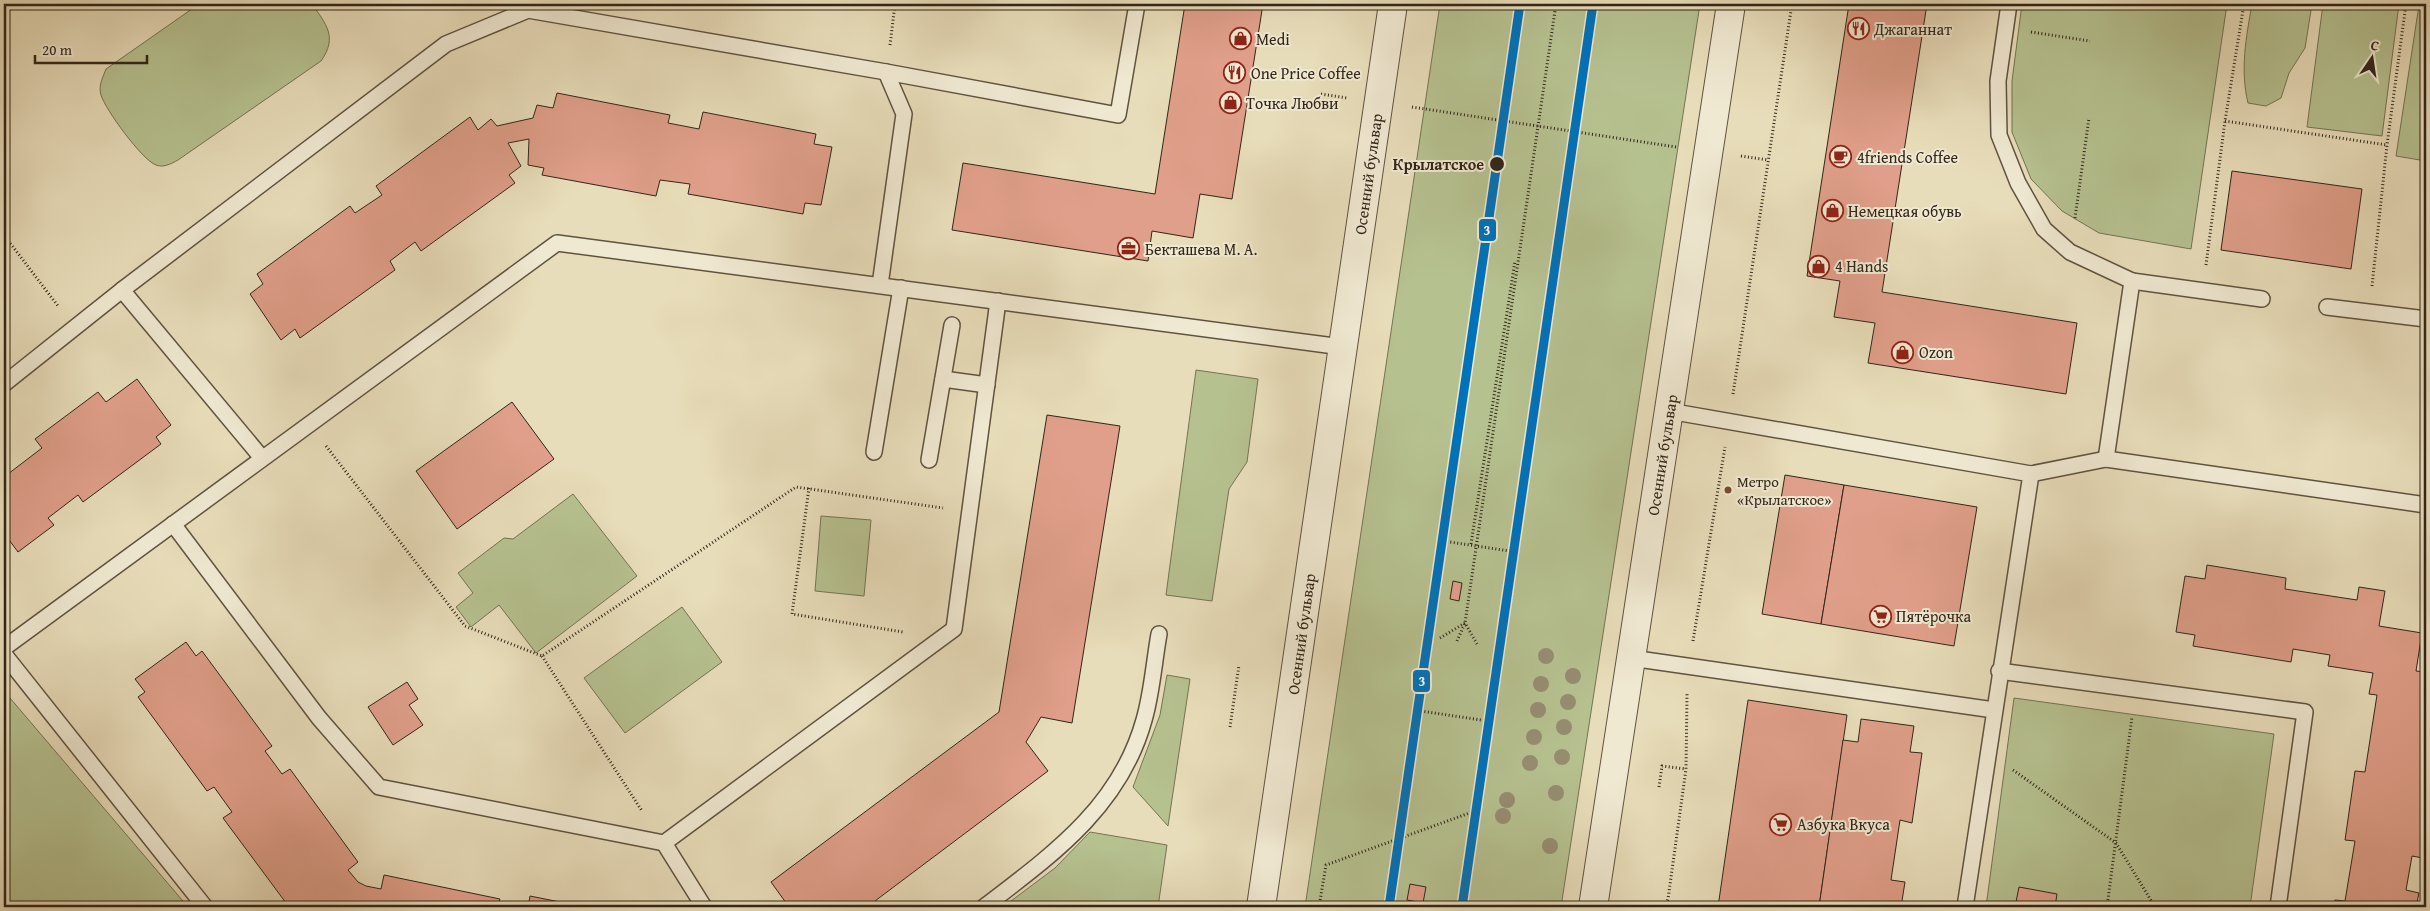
<svg xmlns="http://www.w3.org/2000/svg" width="2430" height="911" viewBox="0 0 2430 911" font-family="'Gentium Book Plus',serif">
	<style>
		.green { fill: #b6c190; stroke: #747354 }
		.building { fill: #e09f8a; stroke: #312518 }
		.lines { fill: none; stroke-linecap: round; stroke-linejoin: round }
		.service-casing { stroke: #5f5340; stroke-width: 18 }
		.tertiary-casing { stroke: #5f5340; stroke-width: 30 }
		.path { stroke: #312518; stroke-width: 3; stroke-dasharray: 1 2.5; stroke-linecap: butt }
		.service { stroke: #f0e9d2; stroke-width: 15 }
		.tertiary { stroke: #f0e9d2; stroke-width: 28 }
		.metro-1-casing { stroke: #f0e9d2; stroke-width: 12 }
		.metro-1 { stroke: #0072ba; stroke-width: 9 }
		.tree { fill: #968d71 }
		.stop-dot { fill: #312518; stroke: #f0e9d2; stroke-width: 2 }
		.bus-dot { fill: #7a4b2a; stroke: #f0e9d2; stroke-width: 2 }
		.labels { text-anchor: middle; dominant-baseline: central; stroke-width: 4; stroke-linejoin: round; paint-order: stroke }
		.bus-label { font-size: 15px; fill: #312518; stroke: #f0e9d2; text-anchor: start }
		.poi-label { font-size: 16px; fill: #312518; stroke: #f0e9d2; text-anchor: start }
		.stop-label { font-size: 16px; font-weight: bold; fill: #312518; stroke: #f0e9d2; text-anchor: end }
		.street-label { font-size: 16px; fill: #312518; stroke: #f0e9d2 }
		.line-badge { stroke: #f0e9d2; stroke-width: 2 }
		.badge-label { font-size: 14px; text-anchor: middle; font-weight: bold; fill: #fff }
	</style>
	<rect width="100%" height="100%" fill="#e8ddba"/>
	<filter id="stains"><feTurbulence type="fractalNoise" baseFrequency=".004" numOctaves="4"/><feColorMatrix values="0 0 0 0 .2 0 0 0 0 .09 0 0 0 0 .02 0 0 0 .5 -.17"/></filter>
	<radialGradient id="worn" r=".72"><stop offset=".6" stop-color="#630" stop-opacity="0"/><stop offset="1" stop-color="#630" stop-opacity=".3"/></radialGradient>
	<g class="green">
		<path d="M199,4H312C326,24 338,37 321,61L178,160C171,164 163,168 156,165C142,160 105,109 101,95C98,86 103,77 106,69Z"/>
		<path d="M1440,4H1700L1561,907H1305Z"/>
		<path d="M2022,4H2227L2191,249L2099,233L2062,211L2031,179L2012,132V81Z"/>
		<path d="M2252,4H2312L2305,48L2289,73L2281,98L2266,106L2248,103C2240,69 2246,38 2252,4Z"/>
		<path d="M2323,4H2399L2382,136L2307,127Z"/>
		<path d="M2419,5L2426,6V161L2396,156Z"/>
		<path d="M1196,370L1258,379L1247,462L1229,489L1212,601L1166,595Z"/>
		<path d="M573,494L637,576L536,653L499,605L471,627L456,607L473,593L458,573L504,538L513,539Z"/>
		<path d="M821,516L871,520L864,596L815,591Z"/>
		<path d="M682,607L722,662L625,733L584,678Z"/>
		<path d="M1167,675L1190,679L1168,826L1133,787L1160,715Z"/>
		<path d="M4,691L188,907H4Z"/>
		<path d="M2014,698L2274,734L2250,907H1986Z"/>
		<path d="M1090,832L1167,845L1158,907H1003L1055,868Z"/>
	</g>
	<g class="building">
		<path d="M1185,4H1263L1232,199L1200,194L1193,238L1152,231L1148,261L952,230L963,163L1155,194Z"/>
		<path d="M1849,4H1927L1882,292L2077,323L2066,394L1868,363L1875,323L1834,317L1840,281L1807,276Z"/>
		<path d="M557,93L670,115L668,123L699,129L703,112L816,134L814,144L832,147L821,205L805,203L803,214L688,194L690,184L660,180L656,196L542,175L544,168L528,165L529,139L508,143L521,166L509,175L515,183L421,251L415,242L390,261L395,270L300,338L295,329L281,340L250,294L263,284L257,274L350,206L355,213L382,195L376,186L470,117L478,130L491,119L497,126L533,118L537,105L553,108Z"/>
		<path d="M2232,171L2362,189L2351,269L2221,250Z"/>
		<path d="M137,379L171,425L156,437L161,444L83,502L78,495L48,518L54,525L18,552L4,533V477L42,448L35,439L98,392L106,402Z"/>
		<path d="M512,402L554,459L457,529L416,471Z"/>
		<path d="M1047,415L1120,426L1072,723L1041,717L1026,742L1048,771L867,907H789L771,882L999,712Z"/>
		<path d="M1785,475L1844,485L1821,624L1762,614Z"/>
		<path d="M1844,485L1977,507L1954,646L1821,624Z"/>
		<path d="M2207,565L2286,578L2285,589L2357,600L2359,587L2385,591L2379,626L2422,633L2416,671L2426,672V838L2423,858L2412,856L2406,890L2419,893L2416,907H2334L2335,900L2345,901L2355,841L2345,840L2355,771L2365,772L2377,695L2369,694L2373,673L2328,666L2330,655L2293,649L2291,662L2193,646L2195,635L2176,632L2185,576L2205,579Z"/>
		<path d="M1453,581L1462,583L1459,601L1450,599Z"/>
		<path d="M186,642L196,656L202,651L272,746L265,751L282,774L290,769L358,862L348,870L358,882L366,886L381,889L384,875L500,899L498,904L513,907H330L328,904L324,907H289L223,818L232,812L214,787L207,791L138,697L145,692L135,679Z"/>
		<path d="M407,682L418,699L409,705L423,725L393,745L368,707Z"/>
		<path d="M1748,700L1847,715L1819,907H1718Z"/>
		<path d="M1861,719L1914,726L1910,752L1922,753L1912,823L1900,820L1891,880L1905,882L1901,907H1819L1843,740L1858,742Z"/>
		<path d="M1410,884L1426,887L1423,903L1407,900Z"/>
		<path d="M2019,887L2057,894L2055,907H2015Z"/>
		<path d="M530,896L585,907H528Z"/>
	</g>
	<g class="lines">
		<defs>
			<g id="service">
				<path d="M2009,4L1998,81L1999,135L2018,183L2044,229L2070,252L2132,281L2106,459"/>
				<path d="M2132,281L2262,299"/>
				<path d="M880,285L904,114L886,72"/>
				<path d="M122,290L262,458"/>
				<path d="M2327,307L2426,319"/>
				<path d="M943,379L987,385"/>
				<path d="M4,384L122,290L446,44L528,10L886,72L1118,115L1137,4"/>
				<path d="M1669,411L2031,474L2106,459L2426,505"/>
				<path d="M874,452L901,288"/>
				<path d="M929,460L952,325"/>
				<path d="M173,524L319,718L379,787L664,843L954,629L998,301"/>
				<path d="M4,648L557,243L1342,347"/>
				<path d="M4,654L205,907"/>
				<path d="M1631,658L1994,710"/>
				<path d="M1999,671L2305,712L2278,907"/>
				<path d="M664,843L704,907"/>
				<path d="M984,907C1052,855 1120,807 1144,720C1152,693 1154,662 1159,634"/>
				<path d="M1965,907L2031,474"/>
			</g>
			<g id="tertiary">
				<path d="M1261,907L1393,4"/>
				<path d="M1593,907L1731,4"/>
			</g>
		</defs>
		<use href="#service" class="service-casing"/>
		<use href="#tertiary" class="tertiary-casing"/>
		<g class="path">
			<path d="M2031,32L2090,41"/>
			<path d="M890,45L895,4"/>
			<path d="M1321,94L1347,98"/>
			<path d="M1412,107L1676,147"/>
			<path d="M2225,121L2387,145"/>
			<path d="M1741,156L1768,160"/>
			<path d="M2075,218L2089,118"/>
			<path d="M4,235L58,306"/>
			<path d="M2206,265L2225,121L2244,4"/>
			<path d="M2372,286L2387,145L2406,4"/>
			<path d="M1733,394L1792,4"/>
			<path d="M326,446L465,626L542,656L796,487L943,508"/>
			<path d="M809,488L792,614L903,632"/>
			<path d="M1471,544L1515,261"/>
			<path d="M1440,638L1465,623L1477,644"/>
			<path d="M1457,641L1465,623L1556,4"/>
			<path d="M1693,641L1725,447"/>
			<path d="M542,656L642,811"/>
			<path d="M1414,710L1488,721"/>
			<path d="M1230,727L1239,665"/>
			<path d="M2013,770L2116,843L2155,907"/>
			<path d="M1659,787L1662,766L1686,769"/>
			<path d="M1319,907L1326,865L1475,811"/>
			<path d="M1385,907L1414,710L1443,541L1516,552L1488,721L1461,907"/>
			<path d="M1665,907L1668,899L1686,769L1687,694"/>
			<path d="M2107,907L2132,717"/>
		</g>
		<use href="#service" class="service"/>
		<use href="#tertiary" class="tertiary"/>
		<defs>
			<g id="metro-1">
				<path d="M1389,907L1520,4"/>
				<path d="M1462,907L1593,4"/>
			</g>
		</defs>
		<use href="#metro-1" class="metro-1-casing"/>
		<use href="#metro-1" class="metro-1"/>
	</g>
	<g class="tree">
		<circle cx="1546" cy="656" r="8"/>
		<circle cx="1573" cy="676" r="8"/>
		<circle cx="1541" cy="684" r="8"/>
		<circle cx="1568" cy="702" r="8"/>
		<circle cx="1538" cy="710" r="8"/>
		<circle cx="1564" cy="727" r="8"/>
		<circle cx="1534" cy="737" r="8"/>
		<circle cx="1562" cy="757" r="8"/>
		<circle cx="1530" cy="763" r="8"/>
		<circle cx="1556" cy="793" r="8"/>
		<circle cx="1507" cy="800" r="8"/>
		<circle cx="1503" cy="816" r="8"/>
		<circle cx="1550" cy="846" r="8"/>
	</g>
	<defs>
		<symbol id="restaurant-ring" viewBox="-11 -11 22 22"><circle r="9.5" fill="#f0e9d2" stroke="#8f2418" stroke-width="1.5"/><path d="M-5-6h1v4h1v-4h1v4h1v-4h1v5L-1.5 .5V6h-2V.5L-5-1ZM5-6V6H3V1.5H1.5Q1.5-4 5-6Z" fill="#8f2418"/></symbol>
		<symbol id="shop-ring" viewBox="-11 -11 22 22"><circle r="9.5" fill="#f0e9d2" stroke="#8f2418" stroke-width="1.5"/><path d="M-5-2.5h2.3a2.7 3.5 0 0 1 5.4 0H5L5.5 6h-11ZM-1.5-2.5h3a1.5 2.3 0 0 0-3 0Z" fill="#8f2418"/></symbol>
		<symbol id="cafe-ring" viewBox="-11 -11 22 22"><circle r="9.5" fill="#f0e9d2" stroke="#8f2418" stroke-width="1.5"/><path d="M-5.5-4.5H6V0H3Q3 3.5 0 3.5H-2.5Q-5.5 3.5-5.5 0ZM3-3.2v2h1.7v-2ZM-6 4.5H4V6H-6Z" fill="#8f2418"/></symbol>
		<symbol id="office-ring" viewBox="-11 -11 22 22"><circle r="9.5" fill="#f0e9d2" stroke="#8f2418" stroke-width="1.5"/><path d="M-6-3h4V-5.5h4V-3h4V5H-6ZM-1-4.5V-3h2v-1.5ZM-6 0V1H6V0Z" fill="#8f2418"/></symbol>
		<symbol id="supermarket-ring" viewBox="-11 -11 22 22"><circle r="9.5" fill="#f0e9d2" stroke="#8f2418" stroke-width="1.5"/><path d="M-6-5.5h2.5l.6 2H6L4.5 2H-2.5L-4.4-4H-6ZM-1.5 3.2a1.3 1.3 0 1 0 .1 0ZM3 3.2a1.3 1.3 0 1 0 .1 0Z" fill="#8f2418"/></symbol>
	</defs>
	<g fill-rule="evenodd">
		<use href="#restaurant-ring" x="1846" y="16" width="25" height="25"/>
		<use href="#shop-ring" x="1228" y="26" width="25" height="25"/>
		<use href="#restaurant-ring" x="1222" y="60" width="25" height="25"/>
		<use href="#shop-ring" x="1218" y="90" width="25" height="25"/>
		<use href="#cafe-ring" x="1828" y="144" width="25" height="25"/>
		<use href="#shop-ring" x="1820" y="198" width="25" height="25"/>
		<use href="#office-ring" x="1116" y="236" width="25" height="25"/>
		<use href="#shop-ring" x="1806" y="254" width="25" height="25"/>
		<use href="#shop-ring" x="1890" y="340" width="25" height="25"/>
		<use href="#supermarket-ring" x="1868" y="604" width="25" height="25"/>
		<use href="#supermarket-ring" x="1768" y="812" width="25" height="25"/>
	</g>
	<circle class="stop-dot" cx="1497" cy="164" r="8"/>
	<circle class="bus-dot" cx="1728" cy="490" r="4.5"/>
	<g class="labels">
		<g class="bus-label">
			<text x="1737" y="481">Метро<tspan x="1737" dy="18">«Крылатское»</tspan></text>
		</g>
		<g class="poi-label">
			<text x="1874" y="29">Джаганнат</text>
			<text x="1256" y="39">Medi</text>
			<text x="1251" y="73">One Price Coffee</text>
			<text x="1246" y="103">Точка Любви</text>
			<text x="1857" y="157">4friends Coffee</text>
			<text x="1848" y="211">Немецкая обувь</text>
			<text x="1145" y="249">Бекташева М. А.</text>
			<text x="1835" y="266">4 Hands</text>
			<text x="1919" y="352">Ozon</text>
			<text x="1896" y="616">Пятёрочка</text>
			<text x="1797" y="824">Азбука Вкуса</text>
		</g>
		<g class="stop-label">
			<text x="1484" y="164">Крылатское</text>
		</g>
		<g class="street-label">
			<text transform="translate(1368 174) rotate(-82)">Осенний бульвар</text>
			<text transform="translate(1662 455) rotate(-81)">Осенний бульвар</text>
			<text transform="translate(1301 634) rotate(-82)">Осенний бульвар</text>
		</g>
	</g>
	<g class="line-badge">
		<rect x="1478" y="218" width="19" height="24" rx="5" fill="#0072ba"/>
		<rect x="1412" y="669" width="19" height="24" rx="5" fill="#0072ba"/>
	</g>
	<g class="badge-label">
		<text x="1487" y="235">3</text>
		<text x="1422" y="686">3</text>
	</g>
	<rect width="2430" height="911" fill="none" stroke="#e8ddba" stroke-width="20"/>
	<rect x="5" y="5" width="2420" height="901" fill="none" stroke="#312518" stroke-width="2.5"/>
	<rect x="10" y="10" width="2410" height="891" fill="none" stroke="#312518"/>
	<g transform="translate(2372 58) rotate(13)" stroke="#f0e9d2" stroke-width="4" paint-order="stroke">
	<path d="M0-4L9 19L0 12L-9 19Z" fill="#312518"/>
	<text y="-8" font-size="14" font-weight="bold" text-anchor="middle" fill="#312518">С</text>
	</g>
	<path d="M35 55v8h112v-8" fill="none" stroke="#312518" stroke-width="2.5"/>
	<text x="42" y="55" font-size="15" fill="#312518" stroke="#f0e9d2" stroke-width="4" paint-order="stroke">20 m</text>
	<rect width="100%" height="100%" filter="url(#stains)"/>
	<rect width="100%" height="100%" fill="url(#worn)"/>
</svg>
